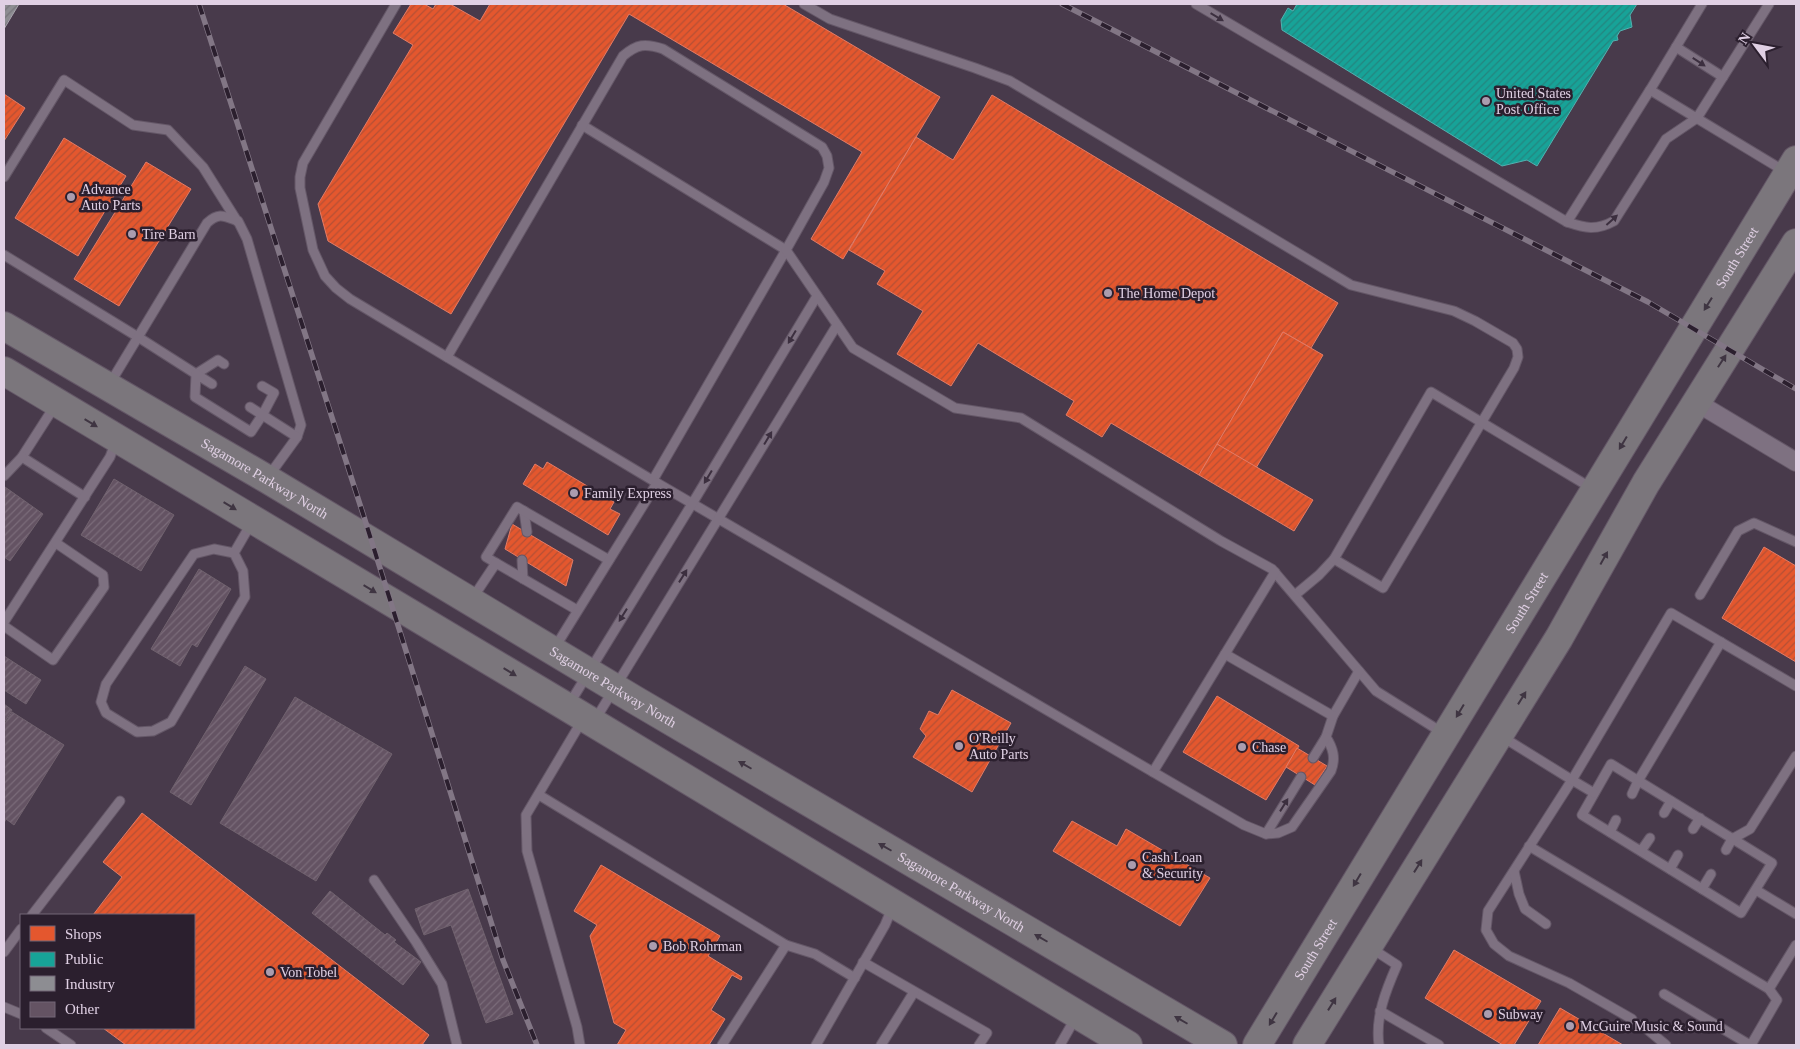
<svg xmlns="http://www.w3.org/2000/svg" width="1800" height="1049" viewBox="0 0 1800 1049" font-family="'Times New Roman',serif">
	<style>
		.shops { fill: url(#shops-hatch); stroke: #e37b65 }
		.public { fill: url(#public-hatch); stroke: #53b0af }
		.industry { fill: url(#industry-hatch); stroke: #a6a1ab }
		.building { fill: url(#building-hatch); stroke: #70626e }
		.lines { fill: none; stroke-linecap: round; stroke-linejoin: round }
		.service-casing { stroke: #645767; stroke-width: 11 }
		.minor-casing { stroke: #645767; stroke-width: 20 }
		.primary-casing { stroke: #645767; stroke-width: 30 }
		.service { stroke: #7e7181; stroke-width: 9 }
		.minor { stroke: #7e7181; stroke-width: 18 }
		.primary { stroke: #7b767c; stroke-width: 28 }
		.rail-casing { stroke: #827685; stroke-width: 5.5 }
		.rail { stroke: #2b1f2e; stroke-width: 4; stroke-dasharray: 11; stroke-linecap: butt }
		.oneway { fill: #3c2f3f }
		.oneway2 { fill: #3f3542 }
		.poi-dot { fill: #ab9cae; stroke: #2b1f2e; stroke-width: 2 }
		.labels { text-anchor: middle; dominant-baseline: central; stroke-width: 5; stroke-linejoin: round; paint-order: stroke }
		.poi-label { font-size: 14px; fill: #e0d0e4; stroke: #2b1f2e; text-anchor: start }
		.street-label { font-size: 14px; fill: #e0d0e4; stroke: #2b1f2e }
	</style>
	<defs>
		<pattern id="shops-hatch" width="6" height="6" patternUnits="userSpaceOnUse" patternTransform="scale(1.25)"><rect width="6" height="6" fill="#e4572e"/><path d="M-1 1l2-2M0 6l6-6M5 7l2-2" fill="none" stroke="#b45035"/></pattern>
		<pattern id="public-hatch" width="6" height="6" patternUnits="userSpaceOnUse" patternTransform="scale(1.25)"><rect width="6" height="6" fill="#17a398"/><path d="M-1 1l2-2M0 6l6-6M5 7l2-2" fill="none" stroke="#24857f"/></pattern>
		<pattern id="industry-hatch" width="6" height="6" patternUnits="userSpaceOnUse" patternTransform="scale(1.25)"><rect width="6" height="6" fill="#8d8d92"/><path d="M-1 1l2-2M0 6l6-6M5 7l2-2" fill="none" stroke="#77757b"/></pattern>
		<pattern id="building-hatch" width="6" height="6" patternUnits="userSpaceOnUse" patternTransform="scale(1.25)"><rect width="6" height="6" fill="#645363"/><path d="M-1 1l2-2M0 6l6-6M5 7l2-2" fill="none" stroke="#7a6b79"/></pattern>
	</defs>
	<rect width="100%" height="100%" fill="#483a4b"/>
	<g class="shops">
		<path d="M411,4H424L433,9L436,4H450L480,21L490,4H783L940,97L843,259L811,239L862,152L629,14L451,314L328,241L318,204L413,45L393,33Z"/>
		<path d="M4,94L25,108L4,141Z"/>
		<path d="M992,95L1338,303L1311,348L1283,332L1199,475L1111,423L1102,437L1066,415L1074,401L978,343L951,386L897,354L923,311L877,284L885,271L849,250L916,137L953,160Z"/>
		<path d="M64,138L126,176L78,256L15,218Z"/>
		<path d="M146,162L191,189L119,306L74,279Z"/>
		<path d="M1283,332L1323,355L1256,468L1217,444Z"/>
		<path d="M1217,444L1313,500L1294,531L1199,475Z"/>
		<path d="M547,462L614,502L610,509L620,514L608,535L523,484L535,464L543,469Z"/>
		<path d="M512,524L573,560L566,586L505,549Z"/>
		<path d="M1764,547L1796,566V662L1722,618Z"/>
		<path d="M952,690L1011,723L972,792L913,757L926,736L920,729L929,711L938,715Z"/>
		<path d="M1217,696L1299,746L1266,800L1183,752Z"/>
		<path d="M1297,748L1327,766L1315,785L1286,767Z"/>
		<path d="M142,813L429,1035L422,1045H126L103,1028H194V915H93L122,877L103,862Z"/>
		<path d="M1072,821L1117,846L1126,829L1210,878L1180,926L1053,851Z"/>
		<path d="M601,865L720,936L708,956L742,977L741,980L732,975L711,1010L725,1019L709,1045H617L626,1030L614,1023L590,936L597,925L574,911Z"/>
		<path d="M1454,950L1541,1001L1514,1045H1503L1425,998Z"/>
		<path d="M1560,1008L1623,1045H1538Z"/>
	</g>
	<path class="public" d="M1297,4H1637L1630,15L1632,27L1620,31L1617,36L1618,40L1613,41L1537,166L1527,160L1502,166L1282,30L1281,20L1288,8L1293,11Z"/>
	<path class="industry" d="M4,4H19L4,29Z"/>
	<g class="building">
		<path d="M114,479L174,515L141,571L81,535Z"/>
		<path d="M5,487L43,514L10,561L4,557Z"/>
		<path d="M199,569L231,589L197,647L192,644L180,666L151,649Z"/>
		<path d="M4,656L41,680L26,704L4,690Z"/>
		<path d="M245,666L266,679L191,805L170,792Z"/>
		<path d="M295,697L392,754L316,881L220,823Z"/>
		<path d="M4,704L12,710L4,723Z"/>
		<path d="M12,712L64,745L14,825L6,819L4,823V725Z"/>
		<path d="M468,889L513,1014L486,1023L451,925L424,935L415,909Z"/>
		<path d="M330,891L385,935L387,933L396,940L394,942L421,962L403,985L312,913Z"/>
	</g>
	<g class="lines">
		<defs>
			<g id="service">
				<path d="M396,4L303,163L300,177V188L313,250L325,276L336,288L350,299L657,483"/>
				<path d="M804,4L830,19L975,68L1010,81L1351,285L1454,311L1475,321L1513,343L1517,349L1518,357L1514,368L1383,588L1334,559L1319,575L1295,595"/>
				<path d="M1196,4L1567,222L1650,90"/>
				<path d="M1702,4L1650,90L1786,172"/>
				<path d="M1676,47L1723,77"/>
				<path d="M582,125L786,250L653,480"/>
				<path d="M4,177L64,80L133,125L168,130L203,167L237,221"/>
				<path d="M1567,222C1585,228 1596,231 1614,221L1666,139L1697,118L1769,4"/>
				<path d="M4,255L138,337L196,374L218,360L224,364"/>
				<path d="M447,357L623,56C637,44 645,43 663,49L822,147L827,156L829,168L824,182L786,250L853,348L955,408L1021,418L1221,541L1272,569L1376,691L1443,733"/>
				<path d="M212,384L196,374L195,397L251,432L263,414L274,393L262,386"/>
				<path d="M109,385L207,223C219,212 224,216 238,221L247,239L301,425L297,437L268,477"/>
				<path d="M56,404L22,457L85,497"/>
				<path d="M250,407L297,437"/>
				<path d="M4,476L22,457"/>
				<path d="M524,511L527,532"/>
				<path d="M234,553L243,571L245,597L171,722L153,731L137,732L106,713L101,702L106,684L194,554L214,549L234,553L252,522"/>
				<path d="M1334,559L1431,392L1593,489"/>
				<path d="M522,560L523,579"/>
				<path d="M496,563L486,557L517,507L609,560"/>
				<path d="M1700,595L1738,531L1754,523L1796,542"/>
				<path d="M472,599L496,563L577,610"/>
				<path d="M4,622L110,457L116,441"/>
				<path d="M4,626L53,660L104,587L103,575L56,543"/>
				<path d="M554,649L657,483L1244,825L1266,834L1278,833L1292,827L1331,771C1336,758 1333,748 1326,737L1333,716L1359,671"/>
				<path d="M1225,654L1333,716"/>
				<path d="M568,706L692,504L817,296"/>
				<path d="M595,720L837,325"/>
				<path d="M1501,736L1572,780L1488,911L1486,930L1494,944L1509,956L1569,983L1632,1019"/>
				<path d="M1313,758L1326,737"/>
				<path d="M1611,764L1772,863L1741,913L1582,815Z"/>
				<path d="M1153,772L1275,572"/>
				<path d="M1594,793L1572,780L1671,613L1796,686"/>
				<path d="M1632,794L1638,781L1721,642"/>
				<path d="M539,795L786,945L722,1045"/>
				<path d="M1664,813L1671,801"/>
				<path d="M1693,829L1700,818"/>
				<path d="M1610,832L1616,820"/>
				<path d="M1266,834L1301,777"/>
				<path d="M1529,846L1769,989L1777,1000L1751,1045"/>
				<path d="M1726,850L1732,839L1750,829L1796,756"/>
				<path d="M1641,851L1650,838"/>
				<path d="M1670,869L1678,855"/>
				<path d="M1514,871L1519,894L1525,909L1546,924"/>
				<path d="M374,880L416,942L442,984L457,1045"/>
				<path d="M1702,889L1711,874"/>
				<path d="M1756,890L1796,914"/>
				<path d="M32,915L120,801"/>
				<path d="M786,945L815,954L855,978"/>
				<path d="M1371,948L1397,965C1386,990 1375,1017 1379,1045"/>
				<path d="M4,952L21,929"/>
				<path d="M863,962L987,1033L979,1045"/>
				<path d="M1769,989L1796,945"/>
				<path d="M1664,994L1750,1045"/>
				<path d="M4,1007L21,1014"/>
				<path d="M1380,1011L1439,1045"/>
				<path d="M1642,1025L1666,1045"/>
				<path d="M46,1028L71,1045"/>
				<path d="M580,1045L577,1027L527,851L526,815L583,719"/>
				<path d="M816,1045L885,925L893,906"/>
				<path d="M881,1045L914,992"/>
				<path d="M1060,1045L1076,1017"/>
			</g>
			<path id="minor" d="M1696,402L1796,462"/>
			<g id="primary">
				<path id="s1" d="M4,326L267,479L635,700L1223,1045"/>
				<path d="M4,371L567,707L1128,1045"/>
				<path id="s2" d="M1257,1045L1796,160"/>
				<path d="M1307,1045L1559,638L1646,483L1796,243"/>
			</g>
		</defs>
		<use href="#service" class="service-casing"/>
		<use href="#minor" class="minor-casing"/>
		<use href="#primary" class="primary-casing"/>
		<use href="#service" class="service"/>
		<use href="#minor" class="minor"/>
		<use href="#primary" class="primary"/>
		<defs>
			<g id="rail">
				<path d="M199,4L364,517L503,960L537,1045"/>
				<path d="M1062,4L1648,302L1796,389"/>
			</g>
		</defs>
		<use href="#rail" class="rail-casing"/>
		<use href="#rail" class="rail"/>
	</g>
	<defs><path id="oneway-solid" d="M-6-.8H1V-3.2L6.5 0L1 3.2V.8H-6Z" transform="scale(1.25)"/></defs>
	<g class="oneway">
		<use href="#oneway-solid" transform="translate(1217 17) rotate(31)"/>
		<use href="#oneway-solid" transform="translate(1699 62) rotate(33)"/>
		<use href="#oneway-solid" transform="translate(1612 220) rotate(-42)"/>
		<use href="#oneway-solid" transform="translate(792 337) rotate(121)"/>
		<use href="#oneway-solid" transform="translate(768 438) rotate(-59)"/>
		<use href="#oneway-solid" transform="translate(708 477) rotate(121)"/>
		<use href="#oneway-solid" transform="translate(683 576) rotate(-58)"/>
		<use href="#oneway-solid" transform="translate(623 615) rotate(122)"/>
		<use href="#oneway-solid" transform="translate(1284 805) rotate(-58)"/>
	</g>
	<g class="oneway2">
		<use href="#oneway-solid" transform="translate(1708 304) rotate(122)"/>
		<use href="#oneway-solid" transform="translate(1722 361) rotate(-57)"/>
		<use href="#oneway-solid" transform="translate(91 423) rotate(31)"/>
		<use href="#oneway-solid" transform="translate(1623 443) rotate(121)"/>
		<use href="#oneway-solid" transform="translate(230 506) rotate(31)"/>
		<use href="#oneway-solid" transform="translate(1604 558) rotate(-61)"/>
		<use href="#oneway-solid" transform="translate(370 589) rotate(31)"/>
		<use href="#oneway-solid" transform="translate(510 672) rotate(31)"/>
		<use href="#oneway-solid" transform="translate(1522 698) rotate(-58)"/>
		<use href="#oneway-solid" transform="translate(1460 711) rotate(121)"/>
		<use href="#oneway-solid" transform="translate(745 765) rotate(-150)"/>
		<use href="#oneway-solid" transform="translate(885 847) rotate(-150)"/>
		<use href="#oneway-solid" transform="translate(1418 866) rotate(-58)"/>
		<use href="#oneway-solid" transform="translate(1357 880) rotate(121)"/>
		<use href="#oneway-solid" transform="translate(1041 938) rotate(-150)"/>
		<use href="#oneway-solid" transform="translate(1332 1004) rotate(-58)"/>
		<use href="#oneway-solid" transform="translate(1273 1019) rotate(121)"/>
		<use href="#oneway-solid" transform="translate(1181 1020) rotate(-150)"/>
	</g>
	<g class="poi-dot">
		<circle cx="1486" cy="101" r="5"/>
		<circle cx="71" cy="197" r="5"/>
		<circle cx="132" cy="234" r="5"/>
		<circle cx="1108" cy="293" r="5"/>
		<circle cx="574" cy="493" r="5"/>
		<circle cx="959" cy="746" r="5"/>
		<circle cx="1242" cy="747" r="5"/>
		<circle cx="1132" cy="865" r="5"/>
		<circle cx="653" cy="946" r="5"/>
		<circle cx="270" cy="972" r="5"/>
		<circle cx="1488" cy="1014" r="5"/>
		<circle cx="1570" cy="1026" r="5"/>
	</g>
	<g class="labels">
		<g class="poi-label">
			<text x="1496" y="93">United States<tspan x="1496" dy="16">Post Office</tspan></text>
			<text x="81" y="189">Advance<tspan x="81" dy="16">Auto Parts</tspan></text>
			<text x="142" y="234">Tire Barn</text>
			<text x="1118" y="293">The Home Depot</text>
			<text x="584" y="493">Family Express</text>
			<text x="969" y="738">O'Reilly<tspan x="969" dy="16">Auto Parts</tspan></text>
			<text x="1252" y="747">Chase</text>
			<text x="1142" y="857">Cash Loan<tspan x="1142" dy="16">&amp; Security</tspan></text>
			<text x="663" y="946">Bob Rohrman</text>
			<text x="280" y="972">Von Tobel</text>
			<text x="1498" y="1014">Subway</text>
			<text x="1580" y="1026">McGuire Music &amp; Sound</text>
		</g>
		<g class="street-label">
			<text stroke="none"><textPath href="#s2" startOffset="922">South Street</textPath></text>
			<text stroke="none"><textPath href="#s1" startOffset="302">Sagamore Parkway North</textPath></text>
			<text stroke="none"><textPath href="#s2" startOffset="518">South Street</textPath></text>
			<text stroke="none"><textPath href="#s1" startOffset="708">Sagamore Parkway North</textPath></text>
			<text stroke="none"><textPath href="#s1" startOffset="1112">Sagamore Parkway North</textPath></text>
			<text stroke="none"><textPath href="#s2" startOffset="112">South Street</textPath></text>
		</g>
	</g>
	<rect width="1800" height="1049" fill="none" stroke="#e0d0e4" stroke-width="10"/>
	<rect x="20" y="914" width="175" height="115" fill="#2b1f2e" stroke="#736677"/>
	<rect x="30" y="926" width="25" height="15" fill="#e4572e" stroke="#736677"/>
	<text x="65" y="939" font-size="15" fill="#e0d0e4">Shops</text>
	<rect x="30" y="952" width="25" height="15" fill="#17a398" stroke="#736677"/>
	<text x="65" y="964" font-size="15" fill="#e0d0e4">Public</text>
	<rect x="30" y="976" width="25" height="15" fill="#8d8d92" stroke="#736677"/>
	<text x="65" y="989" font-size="15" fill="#e0d0e4">Industry</text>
	<rect x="30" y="1002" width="25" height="15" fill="#645363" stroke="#736677"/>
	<text x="65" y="1014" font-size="15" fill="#e0d0e4">Other</text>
	<g transform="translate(1755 45) rotate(302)" stroke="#2b1f2e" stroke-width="4" paint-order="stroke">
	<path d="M0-4L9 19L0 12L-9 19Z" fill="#e0d0e4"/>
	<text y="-8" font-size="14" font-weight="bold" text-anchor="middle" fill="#e0d0e4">N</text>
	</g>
</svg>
